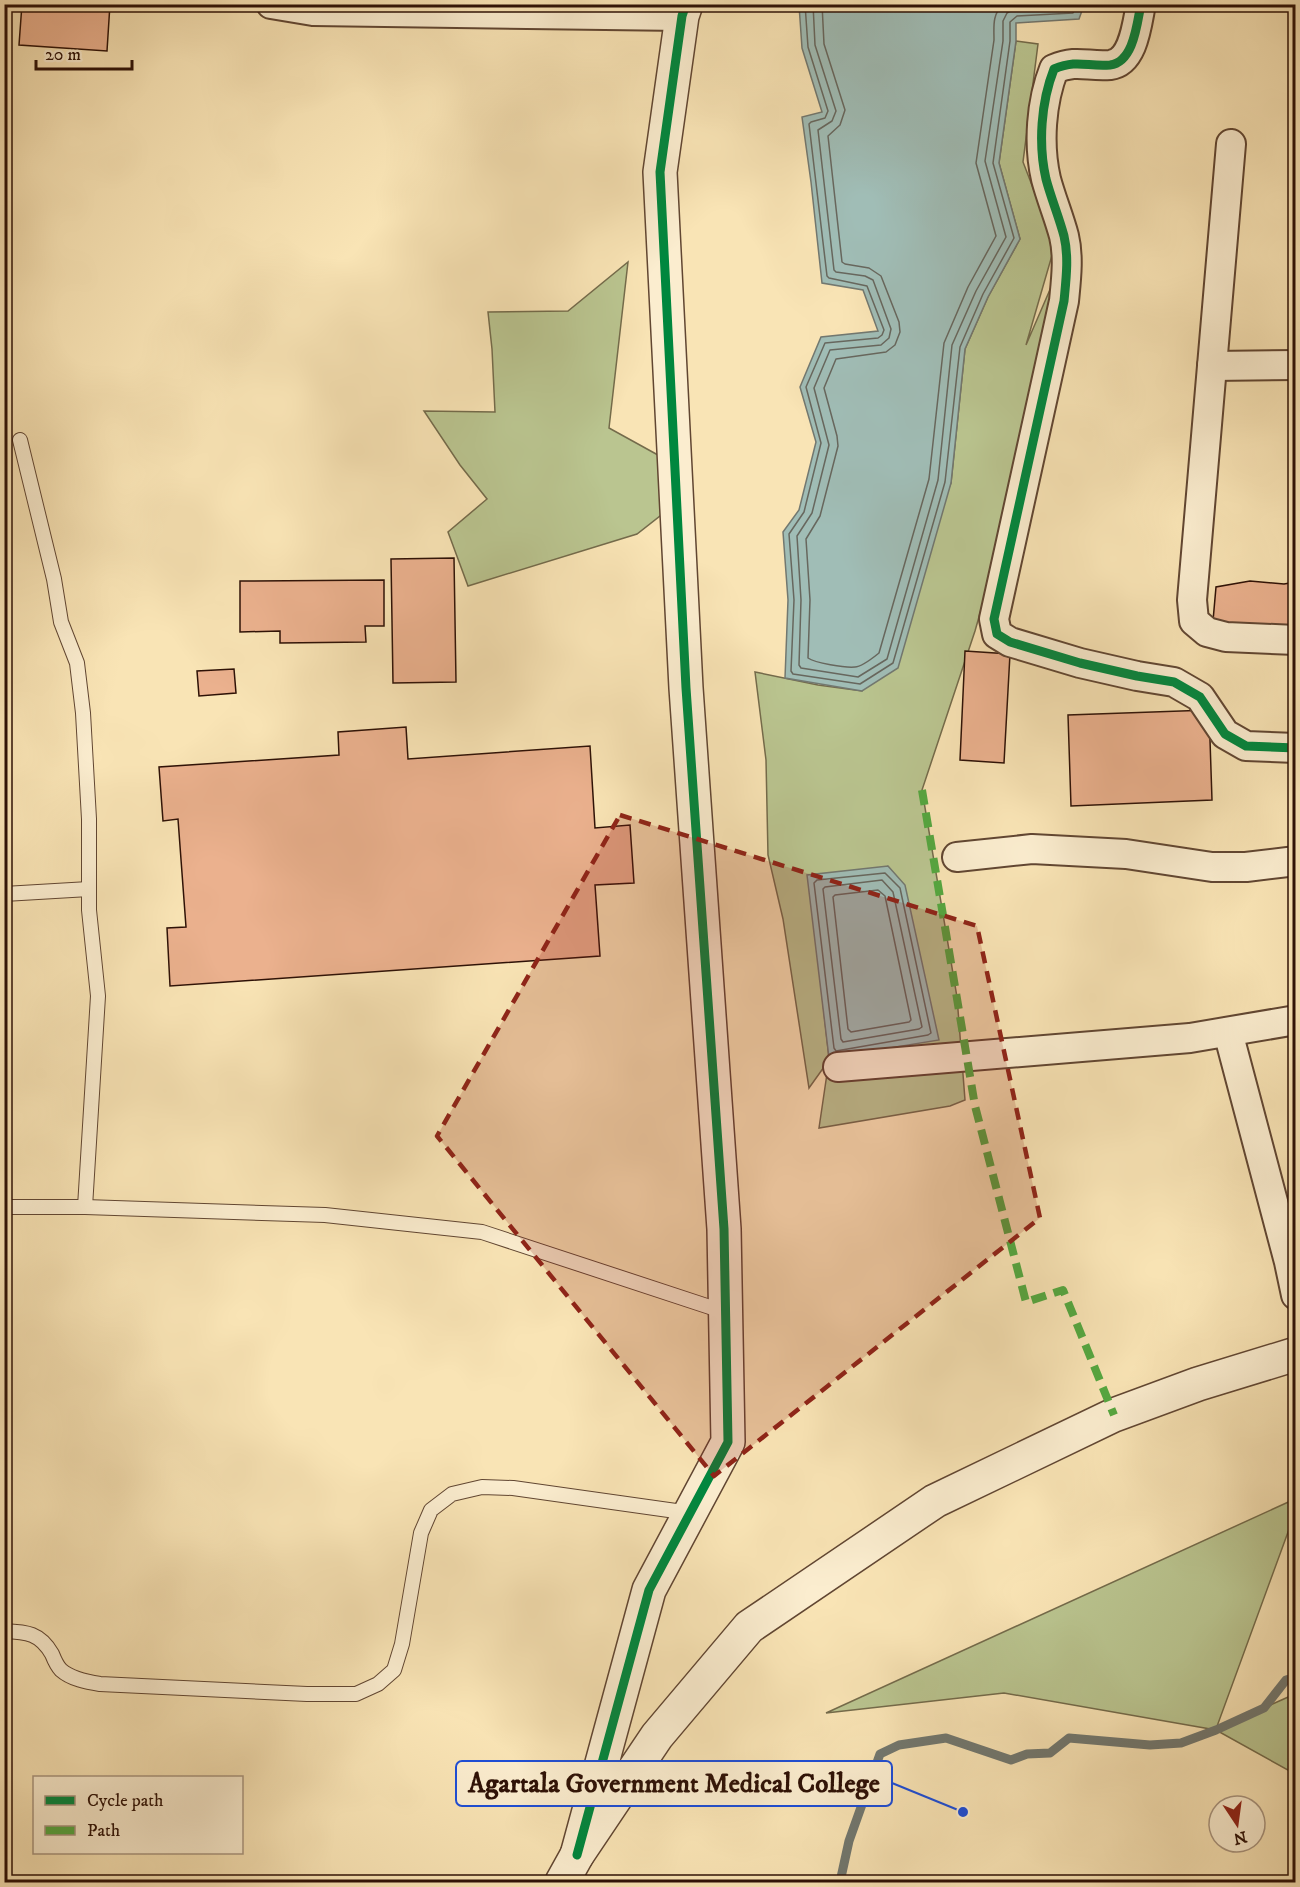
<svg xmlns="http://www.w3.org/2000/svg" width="1300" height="1887" viewBox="0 0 1300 1887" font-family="'IM FELL DW Pica',serif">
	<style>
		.green { fill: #bac590; stroke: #746b4b; stroke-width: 1.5; fill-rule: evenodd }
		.water { fill: #a0bdb6; stroke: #727870; stroke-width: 1.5 }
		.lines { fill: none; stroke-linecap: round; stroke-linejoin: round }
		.shore { stroke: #67675e; stroke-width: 1.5 }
		.stream { stroke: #727870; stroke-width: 9 }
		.building { fill: #ebb18e; stroke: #2e1106; stroke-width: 1.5 }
		.service-casing { stroke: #614632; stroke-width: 16 }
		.minor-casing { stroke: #614632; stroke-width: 32 }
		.tertiary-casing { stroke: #614632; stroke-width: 36 }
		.service { stroke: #fbedcf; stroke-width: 14 }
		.minor { stroke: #fbedcf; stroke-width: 28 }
		.tertiary { stroke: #fbedcf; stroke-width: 33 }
		.quiet { stroke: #54a840; stroke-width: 8; stroke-dasharray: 15 8; stroke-linecap: butt }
		.cycleway-casing { stroke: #fbedcf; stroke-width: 13 }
		.cycleway { stroke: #00873e; stroke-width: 9 }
		.marked { fill: #8f2418; fill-opacity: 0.2; stroke: #8f2418; stroke-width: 4.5; stroke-dasharray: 12 8; stroke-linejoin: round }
		.leader { fill: none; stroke: #1d4ed8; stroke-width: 2 }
		.callout-dot { fill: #1d4ed8; stroke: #fbedcf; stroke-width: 2 }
		.callout { fill: #fbedcf; stroke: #1d4ed8; stroke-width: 2 }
		.callout-label { font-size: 27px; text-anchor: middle; font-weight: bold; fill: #2e1106 }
	</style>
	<rect width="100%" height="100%" fill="#f9e4b5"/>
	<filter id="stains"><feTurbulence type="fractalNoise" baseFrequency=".00333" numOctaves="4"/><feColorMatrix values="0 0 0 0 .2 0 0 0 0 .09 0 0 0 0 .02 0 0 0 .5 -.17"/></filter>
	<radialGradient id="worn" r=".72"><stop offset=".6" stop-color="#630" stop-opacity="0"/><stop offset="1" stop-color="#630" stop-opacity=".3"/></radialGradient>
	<g class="green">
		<path d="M1016,41L1038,44L1023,162L1055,245L1026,345L1055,278L1020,472L975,631L922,790L957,997L965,1100L950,1106L819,1128L829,1060L809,1088L783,919L768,855L766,760L755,672L818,685L862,691L951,483L965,349L988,297L1020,239L999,163ZM888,866L829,1058L819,967Z"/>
		<path d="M628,262L609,428L676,465L665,512L637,534L468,586L448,532L487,499L460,465L424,411L495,412L492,349L488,312L568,311Z"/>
		<path d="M1295,1499V1513L1216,1729L1295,1694V1774L1216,1730L1004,1693L826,1713Z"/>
	</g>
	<g class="water">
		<path d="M799,5H1084L1079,19L1016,23V41L999,163L1020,239L988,297L965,349L951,483L898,668L862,691L785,678L788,600L783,532L799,510L816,442L800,387L821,337L878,331L863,290L822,283L811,182L802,117L822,112L802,48Z"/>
		<path d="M888,866L905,885L939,1040L829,1058L807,875Z"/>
	</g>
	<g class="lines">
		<g class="shore">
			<path d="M805,4L808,47L828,111L825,118L811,122L809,124L827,276L829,278L867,286L884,330L882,335L878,338L825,343L806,387L821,443L804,512L789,534L794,600L791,671L793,674L860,684L893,663L945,482L960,347L983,294L1014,238L993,163L1010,41V22L1017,16L1073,13L1077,4"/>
			<path d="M813,4L815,45L836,111L832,121L818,130L834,270L836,272L865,276L873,280L891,329L889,338L881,345L830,350L814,388L829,445L812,513L797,536L801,600L799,665L801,668L858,677L887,659L938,480L952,345L976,291L1006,237L985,161L1003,41V21L1007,13L1014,9L1069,4"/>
			<path d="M822,4L824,44L845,110L840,125L828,136L842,262L845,264L869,268L881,276L899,322L900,332L895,345L886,352L836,359L824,388L837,436L838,446L820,516L806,539L810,600L808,658C815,663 845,668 855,667C862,667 874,657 879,653L929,479L944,343L968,287L996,236L976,163L994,40C994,26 992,15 1003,4"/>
			<path d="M885,873L900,888L931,1033L928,1035L836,1051L834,1048L814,883L817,880Z"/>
			<path d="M882,880L893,892L922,1027L919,1029L843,1042L841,1039L823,889L825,887Z"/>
			<path d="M878,890L885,896L911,1020L909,1022L851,1032L848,1029L833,897L835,895Z"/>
		</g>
		<path class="stream" d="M840,1882L849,1841L880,1754L899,1745L946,1738L1011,1760L1027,1754L1050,1753L1069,1738L1150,1745L1181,1743L1216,1730L1264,1708L1286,1680L1296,1677"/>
	</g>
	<g class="building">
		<path d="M22,4H110L107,51L19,45Z"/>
		<path d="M454,558L456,682L393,683L391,559Z"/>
		<path d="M384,580V626H365L366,642L280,643V631L240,632V581Z"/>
		<path d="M1250,581L1284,584L1296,582V625L1248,632L1213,621L1216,587Z"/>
		<path d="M965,651L1010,654L1004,763L960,760Z"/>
		<path d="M234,669L236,693L199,696L197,671Z"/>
		<path d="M1209,710L1212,800L1071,806L1068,715Z"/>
		<path d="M406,727L408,759L590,746L595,828L630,825L634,883L595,885L600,956L170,986L167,928L186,927L178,819L163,821L159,767L339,755L338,732Z"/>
	</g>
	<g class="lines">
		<defs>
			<g id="service">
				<path d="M20,440L54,579L61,622L77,663L83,713L89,819V910L98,996L85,1207"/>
				<path d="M4,894L89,889"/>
				<path d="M4,1207H85L325,1215L482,1232L725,1312"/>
				<path d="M4,1631C27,1632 40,1633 52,1654C54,1659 57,1666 61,1670C71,1679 87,1682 100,1684L307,1694H356L378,1684L394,1670L402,1644L421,1533L431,1510L452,1494L482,1487L513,1488L690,1513"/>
			</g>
			<g id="minor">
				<path d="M271,4L313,11L682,16"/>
				<path d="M1141,4C1137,23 1134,62 1110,65C1087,67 1078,59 1054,69C1041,102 1038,144 1046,179C1051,198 1059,217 1064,236C1069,257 1066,280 1064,301L994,619L997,634L1010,642L1080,663L1137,676L1174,682L1200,697L1225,734L1246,746L1296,748"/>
				<path d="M1231,144L1192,600L1194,621L1207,632L1226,637L1296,640"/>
				<path d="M1212,366L1296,365"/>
				<path d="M957,857L1032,849L1126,854L1212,867H1246L1296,861"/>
				<path d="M1228,1032L1289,1262L1296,1295"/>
				<path d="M838,1067L1190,1038L1296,1020"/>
			</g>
			<g id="tertiary">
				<path d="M577,1855L649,1590L728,1442L724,1229L686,688L660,172L682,16L686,4"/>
				<path d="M562,1882L577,1855L657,1736L749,1627L935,1501L1114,1415L1198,1384L1296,1354"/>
			</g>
		</defs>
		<use href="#service" class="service-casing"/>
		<use href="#minor" class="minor-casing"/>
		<use href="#tertiary" class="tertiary-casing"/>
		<use href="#service" class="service"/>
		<use href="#minor" class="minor"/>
		<use href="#tertiary" class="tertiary"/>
		<path class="quiet" d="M922,790L975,1106L1026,1302L1063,1290L1114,1415"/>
		<defs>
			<g id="cycleway">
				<path d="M1141,4C1137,23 1134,62 1110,65C1087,67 1078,59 1054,69C1041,102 1038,144 1046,179C1051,198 1059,217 1064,236C1069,257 1066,280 1064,301L994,619L997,634L1010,642L1080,663L1137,676L1174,682L1200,697L1225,734L1246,746L1296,748"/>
				<path d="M577,1855L649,1590L728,1442L724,1229L686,688L660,172L682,16L686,4"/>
			</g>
		</defs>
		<use href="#cycleway" class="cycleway-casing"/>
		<use href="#cycleway" class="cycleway"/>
	</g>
	<path class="marked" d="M620,815L977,926L1040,1218L714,1476L437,1136Z"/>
	<path class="leader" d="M963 1812L892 1783"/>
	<circle class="callout-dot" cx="963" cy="1812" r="6"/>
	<rect class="callout" x="456" y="1761" width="436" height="45" rx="6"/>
	<g class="callout-label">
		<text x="674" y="1792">Agartala Government Medical College</text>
	</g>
	<rect width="1300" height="1887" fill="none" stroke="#f9e4b5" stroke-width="24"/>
	<rect x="6" y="6" width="1288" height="1875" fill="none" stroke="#2e1106" stroke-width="3"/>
	<rect x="12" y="12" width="1276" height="1863" fill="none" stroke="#2e1106" stroke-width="1.5"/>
	<rect x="33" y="1776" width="210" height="78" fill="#fbedcf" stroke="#a9957f" stroke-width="1.5"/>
	<rect x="45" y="1796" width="30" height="9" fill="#00873e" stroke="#a9957f" stroke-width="1.5"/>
	<text x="87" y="1806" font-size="18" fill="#2e1106">Cycle path</text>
	<rect x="45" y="1826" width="30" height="9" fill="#54a840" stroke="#a9957f" stroke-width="1.5"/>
	<text x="87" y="1836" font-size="18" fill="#2e1106">Path</text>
	<g transform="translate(1237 1824) rotate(167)"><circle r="28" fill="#fbedcf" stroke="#a9957f" stroke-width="1.5"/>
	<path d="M0-4.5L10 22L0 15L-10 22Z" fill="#8f2418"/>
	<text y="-9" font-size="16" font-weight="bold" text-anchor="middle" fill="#2e1106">N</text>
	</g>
	<path d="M36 60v9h96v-9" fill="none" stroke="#2e1106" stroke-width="3"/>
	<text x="45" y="60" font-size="18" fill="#2e1106" stroke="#fbedcf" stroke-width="4.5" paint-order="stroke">20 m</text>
	<rect width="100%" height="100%" filter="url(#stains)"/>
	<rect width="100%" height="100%" fill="url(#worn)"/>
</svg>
